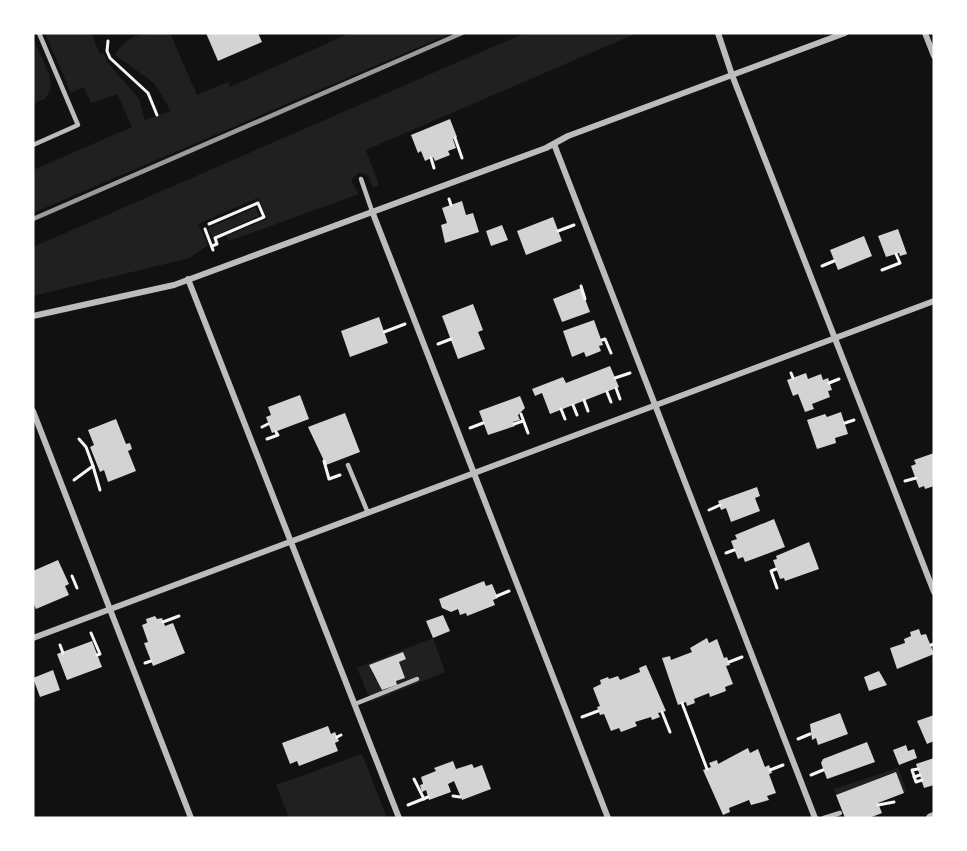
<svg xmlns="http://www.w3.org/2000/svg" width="967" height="851" viewBox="0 0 967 851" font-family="'IBM Plex Sans',sans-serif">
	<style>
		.green { fill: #202020; fill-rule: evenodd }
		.building { fill: #d3d3d3 }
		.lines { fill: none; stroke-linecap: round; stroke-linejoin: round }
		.path { stroke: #f5f5f5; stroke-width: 3 }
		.service { stroke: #bcbcbc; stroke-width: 4.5 }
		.minor { stroke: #bcbcbc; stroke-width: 6 }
		.tertiary { stroke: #bcbcbc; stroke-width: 10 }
		.rail { stroke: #9a9a9a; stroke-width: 4.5 }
	</style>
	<rect width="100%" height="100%" fill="#111"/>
	<g class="green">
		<path d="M45,33H91L100,54L104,53L108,63L139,99L145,120L171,111L154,83L115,55C128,32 146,33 170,33L197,95L228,82L230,87L350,33H452L33,213V170L132,127L117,94L91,103L84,87L71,93Z"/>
		<path d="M525,33H637L366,150L379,185L373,188L367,174L359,173L351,180L359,194L229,241L226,236L267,219L258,198L198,224L208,245L190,258L33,296V247Z"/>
		<path d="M33,38L49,74L51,88L45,99L33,103Z"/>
		<path d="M256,207L259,216L212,237L208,228Z"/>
		<path d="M433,638L445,672L371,702L357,668ZM403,652L406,659L399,662L405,678L396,681L397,685L382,690L378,680L375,681L369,665Z"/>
		<path d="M362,754L387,818H289L276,785Z"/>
		<path d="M898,768L907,792L904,793L896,772L836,795L834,789Z"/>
	</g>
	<g class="building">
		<path d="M206,33H258L262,42L218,61Z"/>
		<path d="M450,119L457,137L453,139L456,148L448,151L450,155L435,161L433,157L425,161L421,151L418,153L411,135Z"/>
		<path d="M462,201L466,215L473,213L479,232L445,243L441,225L447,223L442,208Z"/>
		<path d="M553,217L562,241L526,255L517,231Z"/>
		<path d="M502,225L508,240L491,246L486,231Z"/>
		<path d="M898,229L907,254L900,256L899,253L886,257L878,236Z"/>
		<path d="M864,236L872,256L838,270L830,250Z"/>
		<path d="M581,288L590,312L562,322L553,299Z"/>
		<path d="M473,304L483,330L478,332L485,349L458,359L442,316Z"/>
		<path d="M379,317L388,343L350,357L341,331Z"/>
		<path d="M594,320L603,345L599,346L601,351L586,357L584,352L572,357L563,331Z"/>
		<path d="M610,366L619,387L550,414L542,393L535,396L532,389L563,377L566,383Z"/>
		<path d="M806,373L808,379L821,374L823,380L828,378L832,390L828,391L830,397L812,404L814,409L805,412L798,394L793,396L787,380Z"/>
		<path d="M300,395L309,419L272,433L266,417L271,415L268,407Z"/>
		<path d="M520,396L525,408L518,415L520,420L513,422L515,426L488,435L479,411Z"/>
		<path d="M841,412L848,434L835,438L836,443L817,449L807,420L825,414L827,417Z"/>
		<path d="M345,413L360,452L326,465L308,427Z"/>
		<path d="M116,419L126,444L130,443L132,449L128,451L136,471L108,482L104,470L100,472L90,447L94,445L88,430Z"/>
		<path d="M934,453V486L925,489L924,486L919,488L911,466L916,464L914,460Z"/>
		<path d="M757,487L760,496L755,498L760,511L731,522L726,508L721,510L718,501Z"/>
		<path d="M774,519L785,547L745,562L743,557L738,559L731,541L737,539L735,535Z"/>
		<path d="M809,542L819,569L785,581L784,578L780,579L773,560L777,559L776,556Z"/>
		<path d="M58,560L69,584L65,586L69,595L36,609L33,602V571Z"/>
		<path d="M484,581L486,586L492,584L498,598L493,600L495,605L467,616L466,613L460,615L458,609L451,612L442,608L439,599Z"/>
		<path d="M443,615L450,631L433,638L426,621Z"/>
		<path d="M155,616L157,619L162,618L165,626L173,623L185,653L153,666L144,643L148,642L142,625L147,623L146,619Z"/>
		<path d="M919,629L921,635L926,634L934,654L897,669L890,648L905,643L904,639L911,636L910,632Z"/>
		<path d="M707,638L709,643L717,639L724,658L727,657L730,665L726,666L733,684L725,687L726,691L710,697L709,693L694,699L695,703L687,706L686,702L678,705L662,658L670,656L671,660L692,652L690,648Z"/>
		<path d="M92,641L102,667L67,680L57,654Z"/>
		<path d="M403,652L406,659L399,662L405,678L396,681L397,685L382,690L369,665Z"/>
		<path d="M646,665L666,711L658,713L660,717L652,720L651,717L635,722L637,726L621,732L619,728L611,731L604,714L600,715L597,707L600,706L593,688L601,684L600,680L608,677L609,679L618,676L620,680L640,672L639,668Z"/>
		<path d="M53,670L60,690L40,697L33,678Z"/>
		<path d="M879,671L887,685L869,691L864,677Z"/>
		<path d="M840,713L848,734L818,745L816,738L812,740L810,724Z"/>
		<path d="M934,715V741L927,744L917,721Z"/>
		<path d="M328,726L331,734L335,732L339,741L335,743L338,751L299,766L297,761L290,764L282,743Z"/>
		<path d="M867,742L875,762L827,779L821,763L823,759Z"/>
		<path d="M906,745L908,751L914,749L917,758L899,765L893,750Z"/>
		<path d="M748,748L750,753L758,749L765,767L769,765L772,773L769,774L776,793L767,796L769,800L751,805L749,800L729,808L730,812L723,815L703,770L711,767L709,763L717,760L718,764Z"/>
		<path d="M934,758V785L924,788L916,764Z"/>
		<path d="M453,761L456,769L472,764L474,768L482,765L491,789L462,800L454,781L448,784L451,792L429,800L426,790L422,792L420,785L423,784L421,777L436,771L434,768Z"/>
		<path d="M896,772L904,793L878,803L882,813L869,818H845L836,795Z"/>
	</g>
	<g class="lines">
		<g class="path">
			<path d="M108,41L107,51L110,58L148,93L157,115"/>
			<path d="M455,138L462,158"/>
			<path d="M431,158L434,168"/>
			<path d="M449,199L451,205"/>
			<path d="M209,224L258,203L264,217L215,238L217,244L212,246"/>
			<path d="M205,229L213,250"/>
			<path d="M558,231L574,225"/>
			<path d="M822,266L834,261"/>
			<path d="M882,270L900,263L896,254"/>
			<path d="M581,286L585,299"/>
			<path d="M384,332L405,324"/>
			<path d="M602,340L605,339L611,353"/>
			<path d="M438,344L451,339"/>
			<path d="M791,373L793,378"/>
			<path d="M615,378L630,373"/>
			<path d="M829,383L839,379"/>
			<path d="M616,388L620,399"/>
			<path d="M607,392L611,402"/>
			<path d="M584,400L588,411"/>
			<path d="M573,405L577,415"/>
			<path d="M561,409L565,419"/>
			<path d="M521,414L528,433"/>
			<path d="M845,423L854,420"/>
			<path d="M514,424L523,421"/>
			<path d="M262,427L268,424"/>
			<path d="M470,428L483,423"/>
			<path d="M267,439L278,435L276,432"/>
			<path d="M324,461L329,479L340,475"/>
			<path d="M93,466L100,490"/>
			<path d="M74,480L93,466L86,447L79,439"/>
			<path d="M905,481L916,478"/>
			<path d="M709,510L720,505"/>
			<path d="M726,553L734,550"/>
			<path d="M776,569L771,571L777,588"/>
			<path d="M72,576L77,588"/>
			<path d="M497,596L509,591"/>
			<path d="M163,622L179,616"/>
			<path d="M91,633L100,654L97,655"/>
			<path d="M60,645L63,653"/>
			<path d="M931,645L934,644"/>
			<path d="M729,662L742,657"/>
			<path d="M145,663L151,661"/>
			<path d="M682,703L707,769"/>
			<path d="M662,712L670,732"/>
			<path d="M582,717L598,711"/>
			<path d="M337,737L341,735"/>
			<path d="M798,739L810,734"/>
			<path d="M918,769L912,770L916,782L922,780"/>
			<path d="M770,770L783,765"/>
			<path d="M811,775L823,770"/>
			<path d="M914,777L920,775"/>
			<path d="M414,779L424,799"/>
			<path d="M453,796L460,797"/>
			<path d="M408,805L428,797"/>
			<path d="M878,805L894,802"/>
		</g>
		<g class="service">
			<path d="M33,145L78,125L39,33"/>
			<path d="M361,179L372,211"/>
			<path d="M348,465L368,513"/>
			<path d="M355,704L417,679"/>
			<path d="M824,818L840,813"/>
		</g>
		<g class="minor">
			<path d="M718,33L732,75L934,592"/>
			<path d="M925,33L934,56"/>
			<path d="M554,144L815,818"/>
			<path d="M372,211L608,818"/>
			<path d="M188,279L399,818"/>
			<path d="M33,316L174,285L546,148L568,136L845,33"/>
			<path d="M33,411L191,818"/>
			<path d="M33,638L934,301"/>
		</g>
		<path class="tertiary" d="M931,818L934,817"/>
		<path class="rail" d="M33,219L462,33"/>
	</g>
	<rect width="967" height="851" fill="none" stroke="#ffffff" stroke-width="69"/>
</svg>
